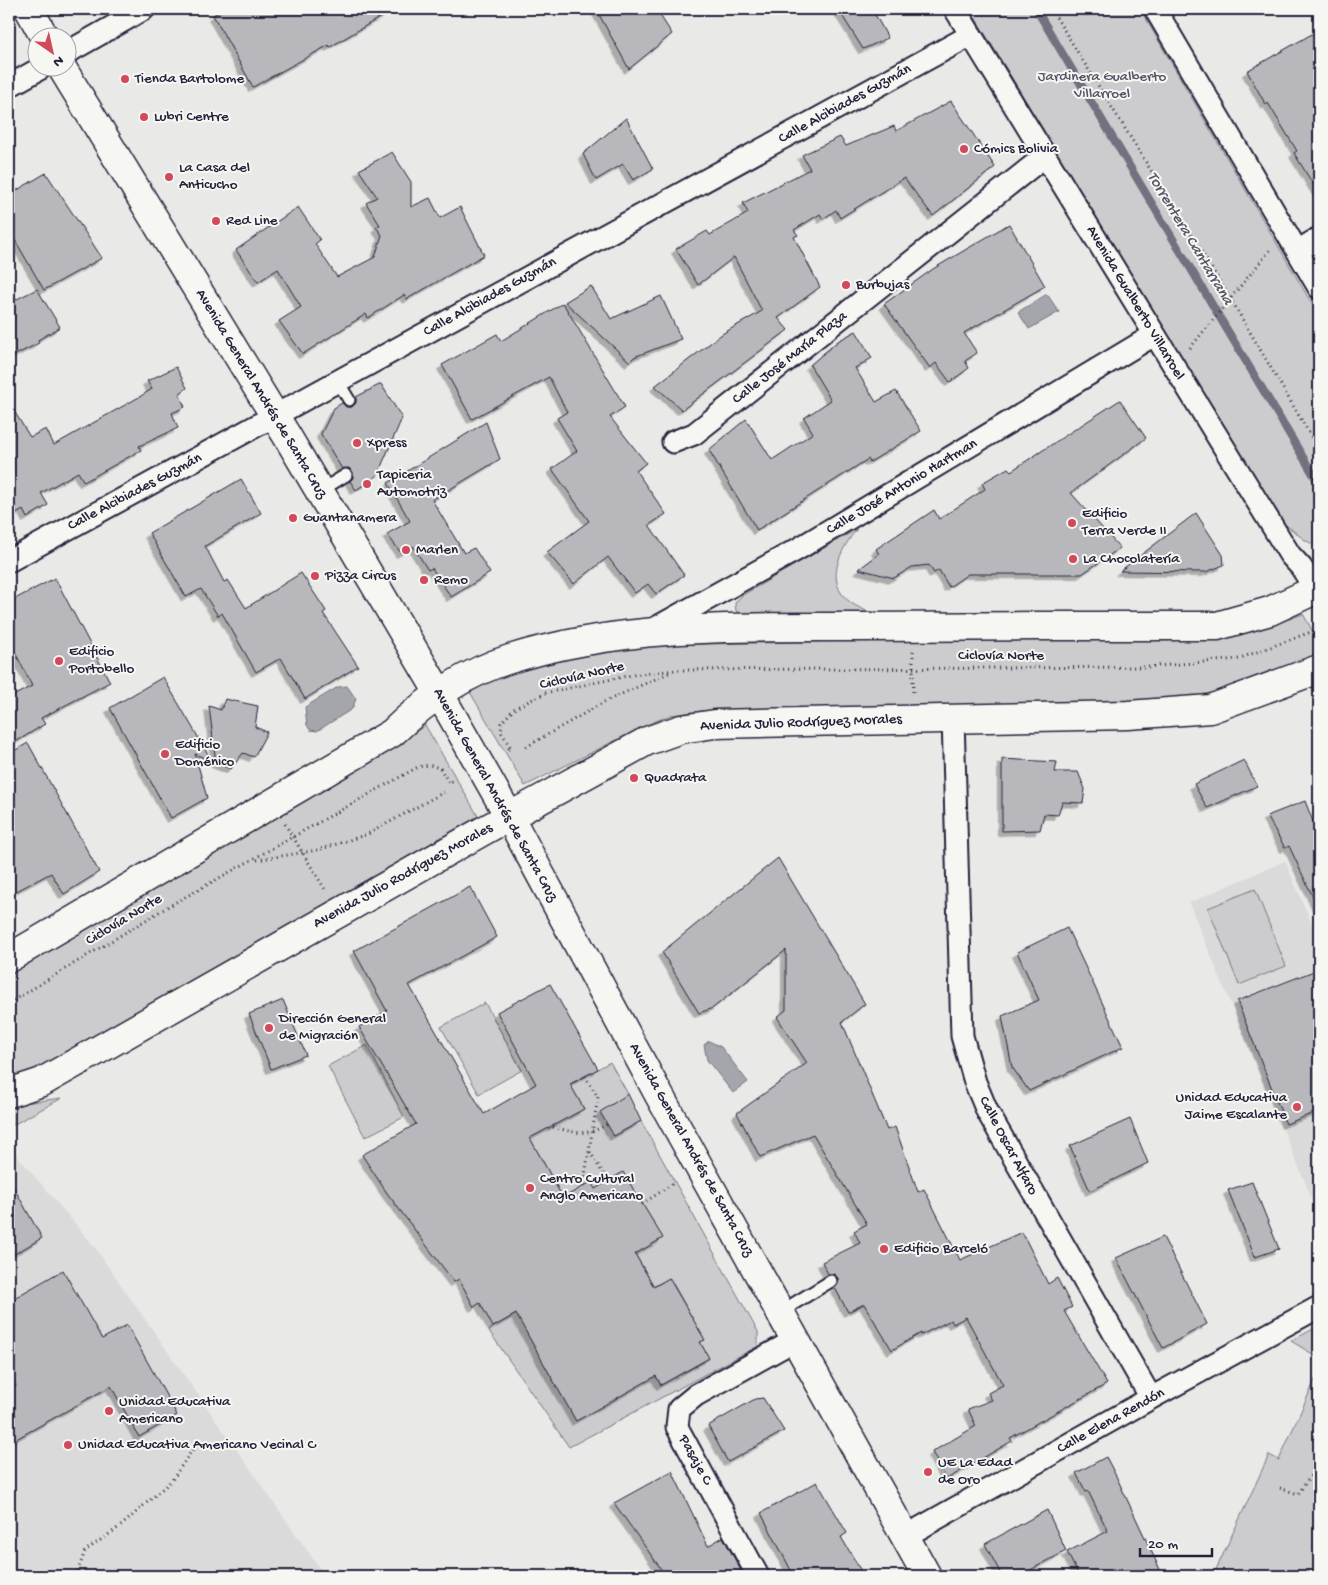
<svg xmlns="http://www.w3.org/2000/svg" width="1328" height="1585" viewBox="0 0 1328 1585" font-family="'Gochi Hand',sans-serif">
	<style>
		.built { fill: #dadada }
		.green { fill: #ccccce; stroke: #777784 }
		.water { fill: #a5a5ac; stroke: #71717f }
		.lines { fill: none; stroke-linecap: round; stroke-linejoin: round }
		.stream { stroke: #71717f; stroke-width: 8 }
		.building { fill: #b8b8bc; stroke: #22223b; filter: url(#shadow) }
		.lane-casing { stroke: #22223b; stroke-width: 15 }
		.street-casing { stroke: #22223b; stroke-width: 25 }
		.secondary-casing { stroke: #22223b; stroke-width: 31 }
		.path { stroke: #22223b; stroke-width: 3; stroke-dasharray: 1 4; stroke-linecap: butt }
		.lane { stroke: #f6f6f2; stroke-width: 11 }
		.street { stroke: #f6f6f2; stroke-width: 21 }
		.secondary { stroke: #f6f6f2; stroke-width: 28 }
		.poi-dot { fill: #d1495b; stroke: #f6f6f2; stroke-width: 2 }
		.labels { text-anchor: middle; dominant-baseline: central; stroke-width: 4; stroke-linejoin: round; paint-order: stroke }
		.park-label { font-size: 15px; fill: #555567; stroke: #f6f6f2 }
		.poi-label { font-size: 15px; fill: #22223b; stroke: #f6f6f2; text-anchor: start }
		.street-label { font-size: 15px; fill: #22223b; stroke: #f6f6f2 }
		.water-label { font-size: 16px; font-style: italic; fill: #565668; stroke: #f6f6f2 }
	</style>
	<defs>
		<filter id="shadow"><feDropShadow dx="-4.5" dy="4.5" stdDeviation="0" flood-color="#0004"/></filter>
	</defs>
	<rect width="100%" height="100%" fill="#e9e9e7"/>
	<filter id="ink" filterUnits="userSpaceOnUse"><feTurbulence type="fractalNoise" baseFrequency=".02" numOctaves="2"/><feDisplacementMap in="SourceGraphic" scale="10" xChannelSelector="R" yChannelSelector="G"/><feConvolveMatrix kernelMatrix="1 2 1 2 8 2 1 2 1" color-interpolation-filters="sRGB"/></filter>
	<g filter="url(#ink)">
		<g class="built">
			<path d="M1285,861L1319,941V1216L1189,903Z"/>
			<path d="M9,1146L93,1245L325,1576H9Z"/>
		</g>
		<g class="green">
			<path d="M970,9H1140L1319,316V548L1305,540L1282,522Z"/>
			<path d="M857,529C841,548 823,582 850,602C856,607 865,610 871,613L750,616L736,611L735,603L741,596Z"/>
			<path d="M1303,614L1319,642V658L1231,689L1197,696L1116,702L956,707L702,711L671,715L646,725L525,786L470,692L495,677L559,659L650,645L1123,636L1246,630L1269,626Z"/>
			<path d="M425,725L478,816L26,1075L9,1078V971L396,747Z"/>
			<path d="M1255,889L1286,966L1239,985L1208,908Z"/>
			<path d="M485,1003L522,1070L479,1094L441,1027Z"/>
			<path d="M367,1045L404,1117L365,1137L328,1066Z"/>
			<path d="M610,1062L628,1094L601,1112L614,1136L641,1121L758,1332V1346L569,1447L489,1331L493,1327L614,1260L651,1369L661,1385L709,1359L700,1342L704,1339L670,1278L654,1286L635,1254L662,1238L623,1173L595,1189L591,1183L563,1198L529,1137C546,1126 566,1119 584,1109L570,1085Z"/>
			<path d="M62,1098L9,1127V1105Z"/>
			<path d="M1319,1326V1358L1291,1341Z"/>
			<path d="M1319,1371V1576H1213L1269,1455L1279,1460Z"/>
		</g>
		<g class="water">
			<path d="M1047,294L1059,312L1029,329L1018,312Z"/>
			<path d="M347,686L356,699L352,709L317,731L310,730L307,725L305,707L338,687Z"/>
			<path d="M709,1041L721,1047L748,1082L733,1093L707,1060L704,1045Z"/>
		</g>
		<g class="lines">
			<path class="stream" d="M1036,9L1319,484"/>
		</g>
		<g class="building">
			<path d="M225,9H394L330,47L329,45L253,87L213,15Z"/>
			<path d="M596,9H656L672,34L629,69Z"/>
			<path d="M838,9H872L888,38L863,49Z"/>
			<path d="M1319,30V194L1294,153L1297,151L1268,103L1266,105L1247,71Z"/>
			<path d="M951,101L995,167L933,216L904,178L840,218L836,210L823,219L820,214L794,230L798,235L794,237L820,287L778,318L788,330L682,410L655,386L722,334L762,311L734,257L698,285L676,249L707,231L710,235L748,213L743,203L810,169L802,155L840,137L846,146L894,126L896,131Z"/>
			<path d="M626,118L653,169L633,180L623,164L596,180L583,154Z"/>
			<path d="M392,152L411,182V207L430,198L440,218L460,207L484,255L407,299L404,295L368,318L366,314L303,354L279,321L301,307L278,269L258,282L236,250L298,207L320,240L315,244L337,277L375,257L382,235L376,227L380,225L366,203L377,197L359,170Z"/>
			<path d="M46,173L102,258L44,290L15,240L9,244V195Z"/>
			<path d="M1009,224L1045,286L964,333L977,353L965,361L969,368L950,382L936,363L930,368L884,304L933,269Z"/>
			<path d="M591,286L611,319L661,296L681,339L634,357L630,362L565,302Z"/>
			<path d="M37,289L60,327L38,340L39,343L9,358V303Z"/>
			<path d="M563,303L625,407L610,417L646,463L636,471L666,514L649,525L684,575L656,594L648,584L635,593L608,557L574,584L547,552L589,521L552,469L577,451L557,418L567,412L549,377L472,419L442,365L497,334L501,341Z"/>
			<path d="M856,331L872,358L855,368L876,402L896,391L921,431L870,462L868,459L757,530L709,450L746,419L772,460L813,433L804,418L831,400L810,365L838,341Z"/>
			<path d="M176,367L187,388L179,394L185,407L172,413L178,428L139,446L141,450L84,482L78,472L41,493L48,505L27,518L23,510L9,518V403L30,437L46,429L54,445L141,396L152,389L147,381Z"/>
			<path d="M381,384L402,418L377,476L356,490L350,481L353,478V472L349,468L342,469L321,434L334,408L342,403L346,407H352L356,403V397Z"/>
			<path d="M1120,400L1146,438L1071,493L1120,548L1082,574H968L949,587L939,570L934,573L929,565L912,567L894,578L859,569L879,554L876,549L934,510L939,519L985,489L982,483L1008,468L1011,471Z"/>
			<path d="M486,422L500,459L432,500L464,553L474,548L490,573L451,597L432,568L428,570L413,546L401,553L387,534L410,521L388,483Z"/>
			<path d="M241,479L261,513L205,546L224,582L228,580L246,608L301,573L326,611L323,613L358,666L305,699L281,658L256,672L222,613L218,616L201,589L186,597L149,533Z"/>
			<path d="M1196,513L1223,555L1224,565L1206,572L1120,571Z"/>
			<path d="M55,578L110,682L41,718L45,724L9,746V698L32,686L9,640V602Z"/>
			<path d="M163,677L212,761L195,754L207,798L171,818L110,708Z"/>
			<path d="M225,699L258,706L255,727L267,732L254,757L243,753L231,769L216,763L209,706L221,710Z"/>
			<path d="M28,743L99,872L64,894L51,873L9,895V754Z"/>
			<path d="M1002,759L1057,762L1055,772H1078L1085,789L1083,803L1062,802L1058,815L1044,814L1040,830L1002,831Z"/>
			<path d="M1244,760L1257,786L1207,808L1194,784Z"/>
			<path d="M1305,801L1319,837V910L1289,846L1285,848L1267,816Z"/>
			<path d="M778,858L865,1004L842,1022L887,1130L895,1127L918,1192L924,1189L960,1260L1022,1232L1048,1284L1057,1278L1072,1307L1064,1311L1107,1384L1010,1438L1012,1441L947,1479L932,1452L976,1426L968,1409L992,1400L988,1393L1003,1385L966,1317L953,1324L951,1320L921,1335V1333L892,1350L864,1304L848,1312L835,1288L838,1284V1278L834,1274H828L822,1262L860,1243L854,1231L867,1224L813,1134L760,1157L737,1113L807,1063L777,1017L786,1010V950L713,1008L699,1013L662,952Z"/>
			<path d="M470,887L497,937L409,985L484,1114L536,1084L497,1012L550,984L598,1069L570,1084L584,1109L530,1138L563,1198L591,1182L595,1189L623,1172L663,1238L635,1254L654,1287L669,1278L705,1340L700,1342L709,1358L661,1385L656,1376L576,1421L516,1314L493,1327L480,1303L474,1307L459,1279L454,1282L387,1193L362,1155L416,1124L359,1027L387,1011L354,951Z"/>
			<path d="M1067,928L1123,1047L1029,1091L1012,1067L1002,1016L1039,1000L1017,952Z"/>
			<path d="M1319,969V1111L1286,1124L1237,1001Z"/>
			<path d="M283,1000L306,1055L271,1069L249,1014Z"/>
			<path d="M628,1094L641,1121L614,1136L600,1112Z"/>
			<path d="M1130,1119L1148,1163L1090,1191L1070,1146Z"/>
			<path d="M9,1179L42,1238L9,1257Z"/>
			<path d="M1252,1182L1279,1249L1255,1257L1228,1190Z"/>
			<path d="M1163,1237L1207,1324L1163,1348L1116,1258Z"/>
			<path d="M63,1270L102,1339L127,1325L177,1415L139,1437L111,1386L9,1443V1390L16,1386L9,1373V1301Z"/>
			<path d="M763,1398L784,1431L728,1462L708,1426L755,1399Z"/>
			<path d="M1106,1457L1116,1476L1163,1576H1079L1067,1552L1108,1531L1088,1491L1086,1492L1076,1473Z"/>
			<path d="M672,1471L708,1546L723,1537L744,1576H666L614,1503Z"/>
			<path d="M817,1482L847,1533L841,1537L864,1576H794L761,1513Z"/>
			<path d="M1047,1510L1066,1551L1019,1576H1002L985,1544Z"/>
		</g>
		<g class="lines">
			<defs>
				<g id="lane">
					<path d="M337,380L349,400"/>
					<path d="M320,491L346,475"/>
					<path d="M780,1312L831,1281"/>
				</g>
				<g id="street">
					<path d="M955,9L1290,555L1301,567L1319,595"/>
					<path d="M1155,9L1319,288"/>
					<path d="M68,52L144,9"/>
					<path d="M9,86L41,68"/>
					<path d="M1299,250L1319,238"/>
					<path d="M673,442L694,434L1045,156"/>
					<path d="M9,561L971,35"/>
					<path d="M652,630L798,549L1154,335"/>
					<path d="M953,717L962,1036L975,1082L987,1111L1151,1398"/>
					<path d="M904,1537L1151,1398L1319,1307"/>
					<path d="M758,1576L677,1427L679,1409L696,1395L795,1340"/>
				</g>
				<g id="secondary">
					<path d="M29,9L45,38"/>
					<path d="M62,68L287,436L439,693L509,816L659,1095L927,1576"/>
					<path d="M9,958L392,733C426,700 464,673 510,659C622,624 742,627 858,627C978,626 1097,626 1217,626L1270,611L1319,588"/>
					<path d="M9,1093L42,1082L483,831L647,741L681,729L715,724L1128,715L1210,709L1319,669"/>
				</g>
			</defs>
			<use href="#lane" class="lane-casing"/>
			<use href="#street" class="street-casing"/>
			<use href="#secondary" class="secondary-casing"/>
			<g class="path">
				<path d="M1051,9L1230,298L1319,450"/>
				<path d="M984,14L1013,9"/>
				<path d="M1190,348L1271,249"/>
				<path d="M913,651V695"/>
				<path d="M526,747L606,701L671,672"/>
				<path d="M508,749L511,748L502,733L501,723L515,708L545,693L632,675L676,670L1147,667L1238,659L1319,629"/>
				<path d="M285,824L326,891"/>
				<path d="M257,860L318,850L368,834L444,792"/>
				<path d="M9,1003L169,906L418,767L429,765L440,768L449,783L452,781"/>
				<path d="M553,1127C577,1133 585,1137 608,1124"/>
				<path d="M590,1152L608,1181"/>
				<path d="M583,1187L598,1097L585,1076"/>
				<path d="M642,1204L674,1183"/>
				<path d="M1280,1488L1298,1494L1319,1464"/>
				<path d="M76,1576L85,1551L122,1525L172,1480L197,1443"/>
			</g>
			<use href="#lane" class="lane"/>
			<use href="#street" class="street"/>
			<use href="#secondary" class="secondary"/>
		</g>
	</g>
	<g class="poi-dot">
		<circle cx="125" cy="79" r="5"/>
		<circle cx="144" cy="117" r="5"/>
		<circle cx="964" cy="149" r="5"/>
		<circle cx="169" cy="177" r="5"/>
		<circle cx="216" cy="221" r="5"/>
		<circle cx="846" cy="285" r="5"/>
		<circle cx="357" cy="443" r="5"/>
		<circle cx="367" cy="484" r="5"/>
		<circle cx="293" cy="518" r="5"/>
		<circle cx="1072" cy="523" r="5"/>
		<circle cx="406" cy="550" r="5"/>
		<circle cx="1073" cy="559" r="5"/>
		<circle cx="315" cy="576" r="5"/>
		<circle cx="424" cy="580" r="5"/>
		<circle cx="59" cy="661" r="5"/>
		<circle cx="165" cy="754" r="5"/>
		<circle cx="634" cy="778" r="5"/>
		<circle cx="269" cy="1028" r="5"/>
		<circle cx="1297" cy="1107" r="5"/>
		<circle cx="530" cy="1188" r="5"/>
		<circle cx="884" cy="1249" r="5"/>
		<circle cx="109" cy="1411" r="5"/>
		<circle cx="68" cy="1445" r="5"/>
		<circle cx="928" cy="1472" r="5"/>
	</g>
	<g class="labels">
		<g class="park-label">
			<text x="1102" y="77">Jardinera Gualberto<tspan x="1102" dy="17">Villarroel</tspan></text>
		</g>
		<g class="poi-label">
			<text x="135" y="79">Tienda Bartolome</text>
			<text x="154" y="117">Lubri Centre</text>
			<text x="974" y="149">Cómics Bolivia</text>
			<text x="179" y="168">La Casa del<tspan x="179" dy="17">Anticucho</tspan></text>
			<text x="226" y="221">Red Line</text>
			<text x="856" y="285">Burbujas</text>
			<text x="367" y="443">Xpress</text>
			<text x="377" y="475">Tapiceria<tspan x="377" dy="17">Automotriz</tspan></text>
			<text x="1082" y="514">Edificio<tspan x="1082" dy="17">Terra Verde II</tspan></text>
			<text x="303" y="518">Guantanamera</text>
			<text x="416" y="550">Marlen</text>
			<text x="1083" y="559">La Chocolatería</text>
			<text x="325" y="576">Pizza Circus</text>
			<text x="434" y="580">Remo</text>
			<text x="69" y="652">Edificio<tspan x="69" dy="17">Portobello</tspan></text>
			<text x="175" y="745">Edificio<tspan x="175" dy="17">Doménico</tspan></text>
			<text x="644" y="778">Quadrata</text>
			<text x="279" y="1019">Dirección General<tspan x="279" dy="17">de Migración</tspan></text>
			<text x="1287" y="1098" text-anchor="end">Unidad Educativa<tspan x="1287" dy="17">Jaime Escalante</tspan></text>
			<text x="540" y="1179">Centro Cultural<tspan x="540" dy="17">Anglo Americano</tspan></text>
			<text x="894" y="1249">Edificio Barceló</text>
			<text x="119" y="1402">Unidad Educativa<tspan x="119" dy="17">Americano</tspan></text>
			<text x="78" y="1445">Unidad Educativa Americano Vecinal C</text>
			<text x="938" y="1463">UE La Edad<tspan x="938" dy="17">de Oro</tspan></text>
		</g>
		<g class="street-label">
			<text transform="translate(845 104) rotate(-29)">Calle Alcibiades Guzmán</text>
			<text transform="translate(490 297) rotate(-29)">Calle Alcibiades Guzmán</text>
			<text transform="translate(1135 303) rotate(59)">Avenida Gualberto Villarroel</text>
			<text transform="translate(790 358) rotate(-38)">Calle José María Plaza</text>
			<text transform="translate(261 394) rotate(59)">Avenida General Andrés de Santa Cruz</text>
			<text transform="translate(902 487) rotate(-31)">Calle José Antonio Hartman</text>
			<text transform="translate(135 492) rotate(-28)">Calle Alcibiades Guzmán</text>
			<text x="1001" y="656">Ciclovía Norte</text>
			<text transform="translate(582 676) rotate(-13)">Ciclovía Norte</text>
			<text transform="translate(801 723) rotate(-2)">Avenida Julio Rodríguez Morales</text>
			<text transform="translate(495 795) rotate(61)">Avenida General Andrés de Santa Cruz</text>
			<text transform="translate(403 876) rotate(-29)">Avenida Julio Rodríguez Morales</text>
			<text transform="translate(124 920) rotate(-31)">Ciclovía Norte</text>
			<text transform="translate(1008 1146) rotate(62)">Calle Oscar Alfaro</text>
			<text transform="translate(691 1150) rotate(61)">Avenida General Andrés de Santa Cruz</text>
			<text transform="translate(1111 1421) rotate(-29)">Calle Elena Rendón</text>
			<text transform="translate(695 1460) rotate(61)">Pasaje C</text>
		</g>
		<g class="water-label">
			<text transform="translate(1189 239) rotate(59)">Torrentera Cantarrana</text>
		</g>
	</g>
	<rect width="1328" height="1585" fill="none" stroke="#f6f6f2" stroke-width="30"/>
	<rect x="15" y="15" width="1298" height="1555" fill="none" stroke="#22223b" stroke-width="2" filter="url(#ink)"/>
	<g transform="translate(52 52) rotate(146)"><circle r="24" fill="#f6f6f2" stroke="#a1a1a9"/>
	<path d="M0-4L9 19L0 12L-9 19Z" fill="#d1495b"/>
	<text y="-8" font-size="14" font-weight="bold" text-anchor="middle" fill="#22223b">N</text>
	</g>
	<path d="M1140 1548v8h72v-8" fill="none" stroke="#22223b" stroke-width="2.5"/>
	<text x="1148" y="1548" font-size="15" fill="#22223b" stroke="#f6f6f2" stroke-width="4" paint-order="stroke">20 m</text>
</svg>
